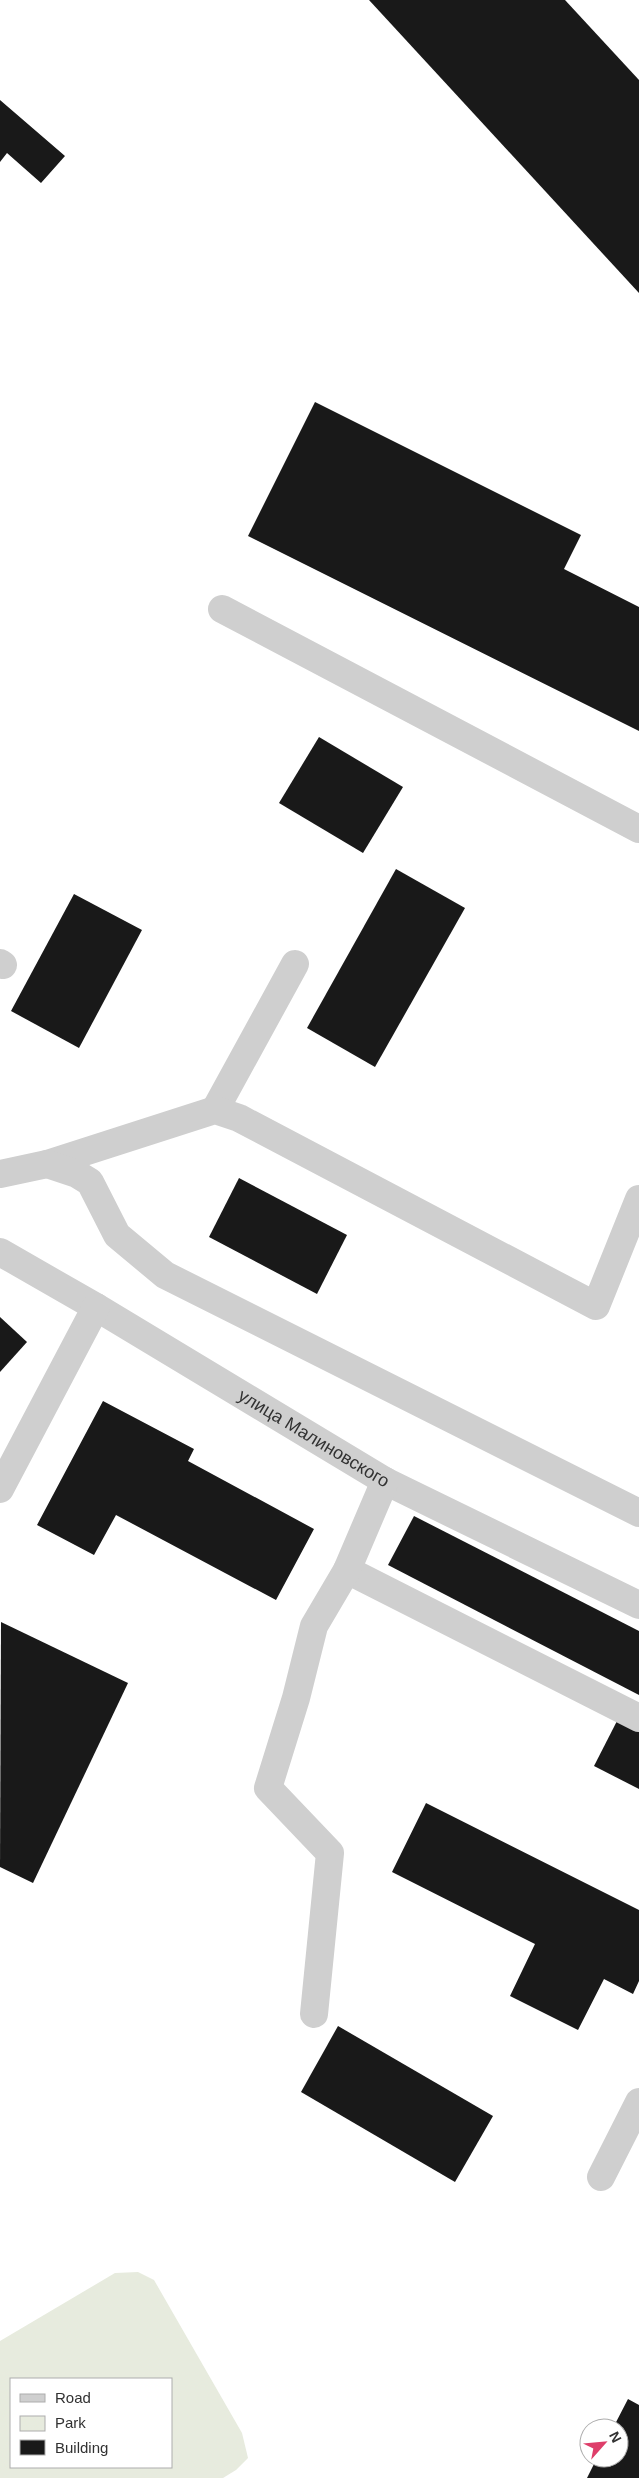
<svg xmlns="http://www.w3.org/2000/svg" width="639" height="2478" viewBox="0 0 639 2478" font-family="Helvetica,sans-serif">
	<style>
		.green { fill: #e7ebde; fill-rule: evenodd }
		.building { fill: #191919 }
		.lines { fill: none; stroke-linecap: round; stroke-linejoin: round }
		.minor { stroke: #cfcfcf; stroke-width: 28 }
		.labels { text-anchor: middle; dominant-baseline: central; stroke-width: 5; stroke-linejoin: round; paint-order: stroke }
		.street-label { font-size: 18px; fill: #323232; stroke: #fff }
	</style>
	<rect width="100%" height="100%" fill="#fff"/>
	<path class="green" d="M138,2272L154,2280L242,2433L248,2458L236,2470L223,2478H0V2341L115,2273ZM11,2379H171V2467H11Z"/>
	<g class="building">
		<path d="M369,0H565L639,80V293Z"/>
		<path d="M0,100L65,156L41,183L7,153L0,162Z"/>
		<path d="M315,402L581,535L564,569L639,607V731L248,536Z"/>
		<path d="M319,737L403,787L363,853L279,803Z"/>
		<path d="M396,869L465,908L375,1067L307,1028Z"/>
		<path d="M74,894L142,930L79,1048L11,1011Z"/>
		<path d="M239,1178L347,1235L317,1294L209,1237Z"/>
		<path d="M0,1317L27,1342L0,1372Z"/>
		<path d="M103,1401L194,1449L188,1461L314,1529L276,1600L116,1515L94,1555L37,1525Z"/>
		<path d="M414,1516L639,1631V1695L388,1565Z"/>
		<path d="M1,1622L128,1683L33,1883L0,1867Z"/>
		<path d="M617,1721L639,1732V1789L594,1766Z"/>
		<path d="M426,1803L639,1910V1981L633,1994L604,1979L578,2030L510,1996L535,1944L392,1872Z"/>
		<path d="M338,2026L493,2116L455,2182L301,2092Z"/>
		<path d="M628,2399L639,2405V2478H587L597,2458H619V2428H613Z"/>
	</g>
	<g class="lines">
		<g class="minor">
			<path d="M222,609L639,829"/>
			<path d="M0,963L3,965"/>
			<path d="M215,1110L295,964"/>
			<path d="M47,1164L215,1110L239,1118L596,1306L639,1199"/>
			<path d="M0,1174L47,1164L77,1174L90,1182L117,1235L165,1275L639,1513"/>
			<path id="s1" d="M0,1252L96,1307L385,1481L639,1605"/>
			<path d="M0,1489L96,1307"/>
			<path d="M347,1570L639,1718"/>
			<path d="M314,2014L330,1853L268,1788L296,1698L314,1626L347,1570L385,1481"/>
			<path d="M601,2177L639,2102"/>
		</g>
	</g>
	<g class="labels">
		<g class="street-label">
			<text stroke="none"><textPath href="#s1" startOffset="365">улица Малиновского</textPath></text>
		</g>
	</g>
	<rect x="10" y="2378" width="162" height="90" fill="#ffffff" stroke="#adadad"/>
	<rect x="20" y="2394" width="25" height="8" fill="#cfcfcf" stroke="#adadad"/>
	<text x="55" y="2403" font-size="15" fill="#323232">Road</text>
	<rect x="20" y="2416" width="25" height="15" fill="#e7ebde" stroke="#adadad"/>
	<text x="55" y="2428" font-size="15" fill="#323232">Park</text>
	<rect x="20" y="2440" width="25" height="15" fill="#191919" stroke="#adadad"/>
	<text x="55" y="2453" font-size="15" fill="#323232">Building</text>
	<g transform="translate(604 2443) rotate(63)"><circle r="24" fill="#ffffff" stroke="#adadad"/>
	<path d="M0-4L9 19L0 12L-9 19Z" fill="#de3e6a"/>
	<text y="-8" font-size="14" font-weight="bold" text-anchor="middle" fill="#323232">N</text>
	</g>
</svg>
